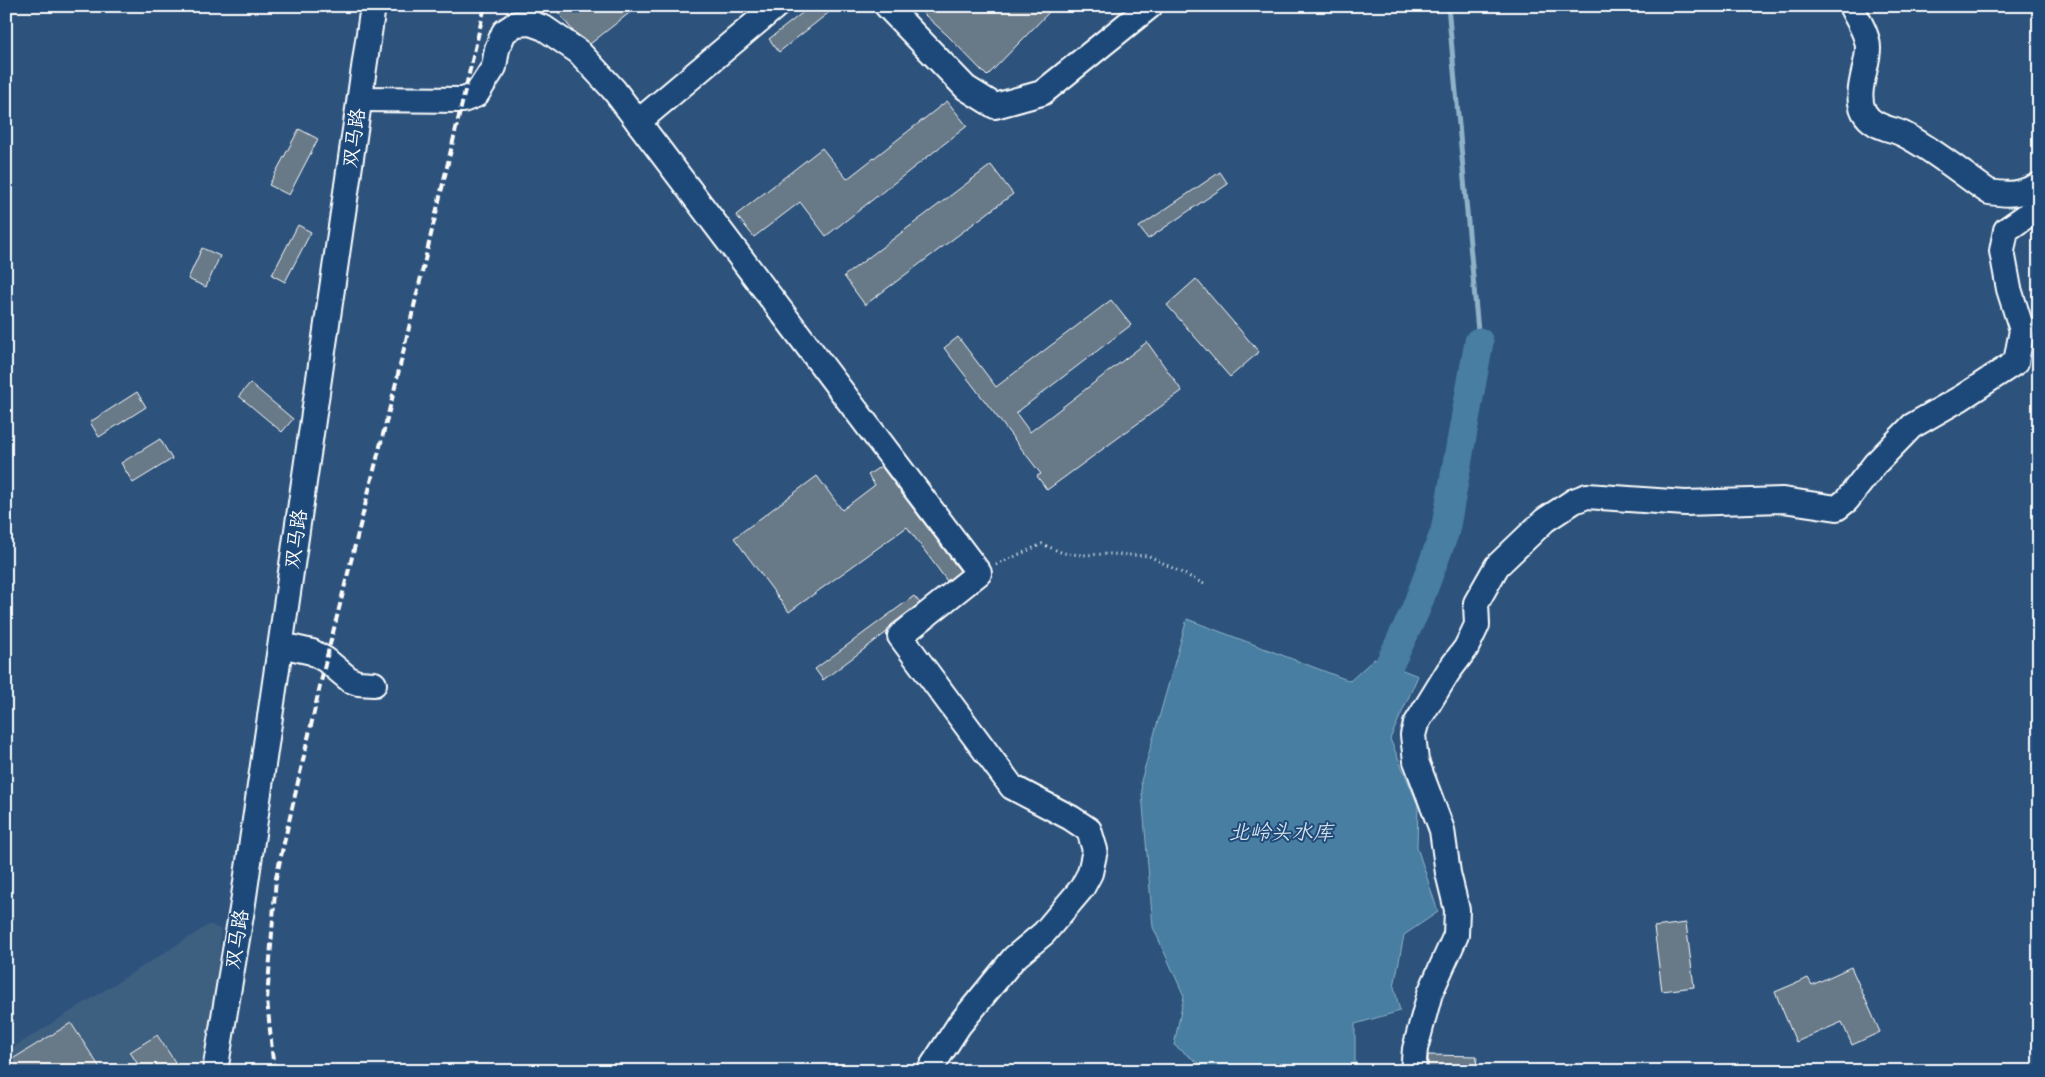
<svg xmlns="http://www.w3.org/2000/svg" width="2045" height="1077" viewBox="0 0 2045 1077" font-family="Caveat,'LXGW WenKai TC',sans-serif">
	<style>
		.built { fill: #3e5e80 }
		.water { fill: #467ea1; stroke: #90b2c7 }
		.lines { fill: none; stroke-linecap: round; stroke-linejoin: round }
		.stream { stroke: #90b2c7; stroke-width: 5 }
		.river { stroke: #467ea1; stroke-width: 29 }
		.building { fill: #677988; stroke: #fff }
		.minor-casing { stroke: #fff; stroke-width: 28 }
		.path { stroke: #fff; stroke-width: 3; stroke-dasharray: 1 4; stroke-linecap: butt }
		.minor { stroke: #1f4a7a; stroke-width: 24 }
		.rail { stroke: #fff; stroke-width: 4; stroke-dasharray: 8 4; stroke-linecap: butt }
		.labels { text-anchor: middle; dominant-baseline: central; stroke-width: 4; stroke-linejoin: round; paint-order: stroke }
		.street-label { font-size: 20px; fill: #fff; stroke: #1f4a7a }
		.water-label { font-size: 21px; font-style: italic; fill: #d1dfe8; stroke: #1f4a7a }
	</style>
	<rect width="100%" height="100%" fill="#2d537d"/>
	<filter id="ink" filterUnits="userSpaceOnUse"><feTurbulence type="fractalNoise" baseFrequency=".02" numOctaves="2"/><feDisplacementMap in="SourceGraphic" scale="10" xChannelSelector="R" yChannelSelector="G"/><feConvolveMatrix kernelMatrix="1 2 1 2 8 2 1 2 1" color-interpolation-filters="sRGB"/></filter>
	<g filter="url(#ink)">
		<path class="built" d="M210,924L221,930L211,1071H6V1052Z"/>
		<path class="water" d="M1187,619L1350,681L1374,659L1418,676L1390,739L1418,805L1417,847L1438,912L1404,935L1394,987L1400,1011L1355,1024V1071H1209L1174,1045L1184,996L1153,927L1141,781Z"/>
		<g class="lines">
			<path class="stream" d="M1448,6L1479,342"/>
			<path class="river" d="M1389,665L1415,611L1445,531L1479,342"/>
		</g>
		<g class="building">
			<path d="M553,6H638L590,44L573,31Z"/>
			<path d="M811,6H837L779,52L769,39Z"/>
			<path d="M915,6H1055L987,76L947,35Z"/>
			<path d="M947,101L967,126L826,236L800,202L754,237L736,215L822,148L847,179Z"/>
			<path d="M299,129L318,139L289,195L269,185Z"/>
			<path d="M991,165L1013,194L865,305L844,276Z"/>
			<path d="M1220,172L1228,184L1148,239L1139,227Z"/>
			<path d="M298,225L311,232L285,282L272,275Z"/>
			<path d="M202,248L220,256L206,287L188,279Z"/>
			<path d="M1196,279L1259,352L1230,377L1167,305Z"/>
			<path d="M1111,300L1131,325L1016,413L1030,432L1147,342L1182,391L1047,490L1037,476L1041,474L944,348L958,337L996,387Z"/>
			<path d="M250,383L293,419L282,432L239,396Z"/>
			<path d="M137,392L146,407L99,437L90,422Z"/>
			<path d="M160,439L172,459L133,483L121,463Z"/>
			<path d="M881,466L960,571L947,581L907,527L789,612L734,538L817,476L842,510L875,485L868,475Z"/>
			<path d="M914,596L920,603L891,625L887,632L823,680L815,669Z"/>
			<path d="M1686,923L1694,987L1662,991L1654,927Z"/>
			<path d="M1851,967L1880,1032L1852,1045L1842,1022L1796,1042L1775,992L1808,978L1812,985Z"/>
			<path d="M71,1023L102,1071H6V1063Z"/>
			<path d="M157,1035L181,1071H142L130,1052Z"/>
			<path d="M1428,1055L1477,1056L1476,1071H1428Z"/>
		</g>
		<g class="lines">
			<defs>
				<g id="minor">
					<path d="M887,6L966,88L995,106L1042,93L1150,6"/>
					<path d="M1851,6C1857,19 1868,34 1868,48C1868,68 1854,93 1864,112C1872,127 1890,128 1903,134C1933,149 1961,173 1989,192C2010,195 2019,195 2039,185"/>
					<path d="M360,99L463,100L476,95L494,67L497,49L504,32L516,24L530,23L544,28L579,52L614,90L979,573L900,636L1012,787L1071,818L1089,830L1095,850L1090,873L1082,888L1044,933L1014,958L959,1025L929,1071"/>
					<path d="M638,122L776,6"/>
					<path d="M281,645L312,652L326,660L350,680L358,683L374,684"/>
					<path d="M215,1071L243,903L373,6"/>
					<path d="M1413,1071L1415,1049L1430,993L1456,935L1457,910L1448,873L1442,830L1416,761L1413,735L1416,724L1448,672L1466,648L1477,625L1476,603L1497,566L1545,520L1574,501L1587,496L1685,503L1783,500L1837,508L1847,500L1875,464L1912,426L1961,398L2016,362L2022,330L2009,289L2002,251L2006,230L2039,207"/>
				</g>
			</defs>
			<use href="#minor" class="minor-casing"/>
			<path class="path" d="M996,565L1042,544L1063,553L1081,555L1110,554L1149,556L1204,584"/>
			<use href="#minor" class="minor"/>
			<path class="rail" d="M274,1071L267,1000L276,878L326,660L394,391L485,6"/>
		</g>
	</g>
	<g class="labels">
		<g class="street-label">
			<text transform="translate(354 138) rotate(-82)">双马路</text>
			<text transform="translate(296 539) rotate(-82)">双马路</text>
			<text transform="translate(237 939) rotate(-81)">双马路</text>
		</g>
		<g class="water-label">
			<text x="1281" y="832">北岭头水库</text>
		</g>
	</g>
	<rect width="2045" height="1077" fill="none" stroke="#1f4a7a" stroke-width="25"/>
	<rect x="12" y="12" width="2020" height="1052" fill="none" stroke="#fff" stroke-width="2" filter="url(#ink)"/>
</svg>
